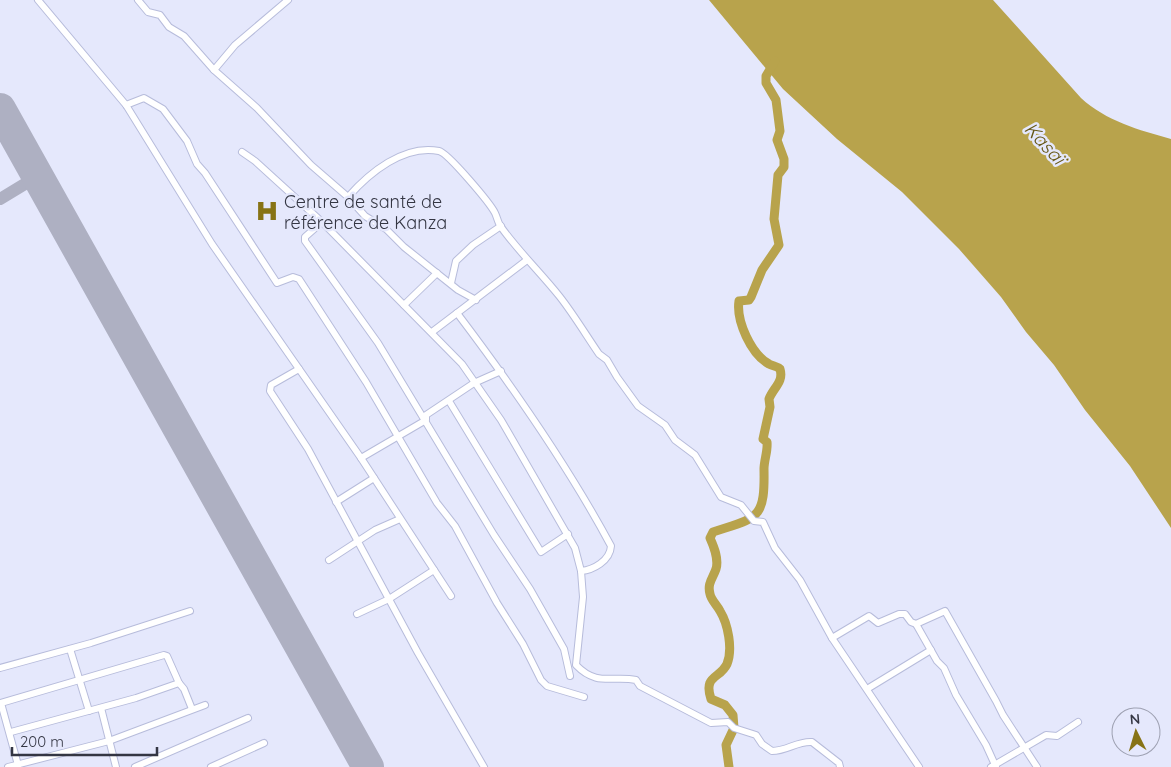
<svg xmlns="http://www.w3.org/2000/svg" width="1171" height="767" viewBox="0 0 1171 767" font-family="Quicksand,sans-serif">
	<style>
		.water { fill: #b8a34c }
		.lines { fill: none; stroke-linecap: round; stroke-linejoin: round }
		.river { stroke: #b8a34c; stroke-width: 9 }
		.taxiway { stroke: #aeb0c2; stroke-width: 12 }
		.runway { stroke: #aeb0c2; stroke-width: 32 }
		.minor-casing { stroke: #b7bcdb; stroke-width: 8 }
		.minor { stroke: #fff; stroke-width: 6 }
		.labels { text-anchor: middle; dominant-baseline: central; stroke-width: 5; stroke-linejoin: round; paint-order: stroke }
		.poi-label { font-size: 18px; fill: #343643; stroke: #e5e8fc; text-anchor: start }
		.water-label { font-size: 19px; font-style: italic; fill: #665716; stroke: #e5e8fc }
	</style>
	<rect width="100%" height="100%" fill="#e5e8fc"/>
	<path class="water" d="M709,0H993L1081,98C1106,121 1139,130 1171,139V528L1130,466L1085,410L1054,365L1026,332L1001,297L959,249L902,192L837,139L783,89Z"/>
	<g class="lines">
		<path class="river" d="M729,767L726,745L734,728L733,715L725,705L711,699C703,675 720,679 727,664C733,649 728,624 720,611C717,605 711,600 710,594C707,583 713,578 716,569C719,559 714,547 710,538L713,532C758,517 765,520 764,469C764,460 768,451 767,442L763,439L770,407L769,399C773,388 784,382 780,369C777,366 773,366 769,364C751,354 736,321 739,301L749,300L751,297L762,270L779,245L774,219L778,175L784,167V159L777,140L780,131L776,100L766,83V76L775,61"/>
		<path class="taxiway" d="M0,199L38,176"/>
		<path class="runway" d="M0,109L368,767"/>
		<defs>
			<g id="minor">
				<path d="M38,0L126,105L212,244L361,458L451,596"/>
				<path d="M138,0L148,12L160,15L169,27L184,36L214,70L257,108L311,165L348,197L365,216L386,229L404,247L458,290L476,300"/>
				<path d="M214,70L235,45L288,0"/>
				<path d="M126,105L144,98L163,109L187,141L197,164L205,173L277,283L293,277L299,279L366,382L437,503L455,526L497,603L523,644L541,680L547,686L584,697"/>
				<path d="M242,152L255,161L322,222L462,364L501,420L575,548L581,571L583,597L576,665C597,687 613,675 636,680L640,686L711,723L728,722L734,728L756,735L762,744L772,751C787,751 797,741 812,742L839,763L840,767"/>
				<path d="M348,197C369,173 404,144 439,151C448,153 490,203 495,213C497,217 498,223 501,227C519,252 541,273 560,297C574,315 586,335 599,354L607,360L617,377L638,406L665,425L675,440L695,455L721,497L741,505L754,521L763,522L775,548L800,580L832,638L919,767"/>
				<path d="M322,222L305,237V241L378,343L494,535L530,589L564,649L570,676"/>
				<path d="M451,283L456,261L473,245L501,226"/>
				<path d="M404,305L437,273"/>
				<path d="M457,313C513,387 567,464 611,546C610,561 593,570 581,571"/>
				<path d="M432,332L527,260"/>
				<path d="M299,369L271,385L270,391L308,449L418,653L484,767"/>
				<path d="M449,401L541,552L568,534"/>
				<path d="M361,458L426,420V415L474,383L501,371"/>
				<path d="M336,502L374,478"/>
				<path d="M329,560L375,530L400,519"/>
				<path d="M357,614L389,599L434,570"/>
				<path d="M916,624L945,611L996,701L1003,715L1037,767"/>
				<path d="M832,638L869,616L878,623L899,614H905L911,622L916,624L937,661L944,668L956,695L986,745L996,767"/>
				<path d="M70,649L89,711"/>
				<path d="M0,668L91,643L190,611"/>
				<path d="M867,689L931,650"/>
				<path d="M101,708L116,767"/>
				<path d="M11,732L136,698L179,683L184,689L192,709"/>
				<path d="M18,765L1,703L164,655L167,656L179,683"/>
				<path d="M8,767L109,741L205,705"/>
				<path d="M135,767L248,718"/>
				<path d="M211,767L264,743"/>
				<path d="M991,767L1046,735L1057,736L1078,722"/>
			</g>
		</defs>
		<use href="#minor" class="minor-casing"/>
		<use href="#minor" class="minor"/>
	</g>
	<defs>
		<symbol id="hospital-bare" viewBox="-9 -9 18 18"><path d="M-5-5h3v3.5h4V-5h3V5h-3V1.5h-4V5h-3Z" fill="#877315" stroke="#e5e8fc" stroke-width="2.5" paint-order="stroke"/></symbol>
	</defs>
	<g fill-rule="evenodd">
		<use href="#hospital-bare" x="251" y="195" width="32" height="32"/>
	</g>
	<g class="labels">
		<g class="poi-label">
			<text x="284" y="201">Centre de santé de<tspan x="284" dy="21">référence de Kanza</tspan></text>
		</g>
		<g class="water-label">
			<text transform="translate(1045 143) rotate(47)">Kasaï</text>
		</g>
	</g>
	<g transform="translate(1136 732) rotate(355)"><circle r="24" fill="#e5e8fc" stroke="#9ea1b2"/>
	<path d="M0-4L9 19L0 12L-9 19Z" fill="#877315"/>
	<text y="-8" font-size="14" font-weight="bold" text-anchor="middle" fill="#343643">N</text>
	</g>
	<path d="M12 747v8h145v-8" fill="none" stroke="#343643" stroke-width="2.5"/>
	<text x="20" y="747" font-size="15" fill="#343643" stroke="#e5e8fc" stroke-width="4" paint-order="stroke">200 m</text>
</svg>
